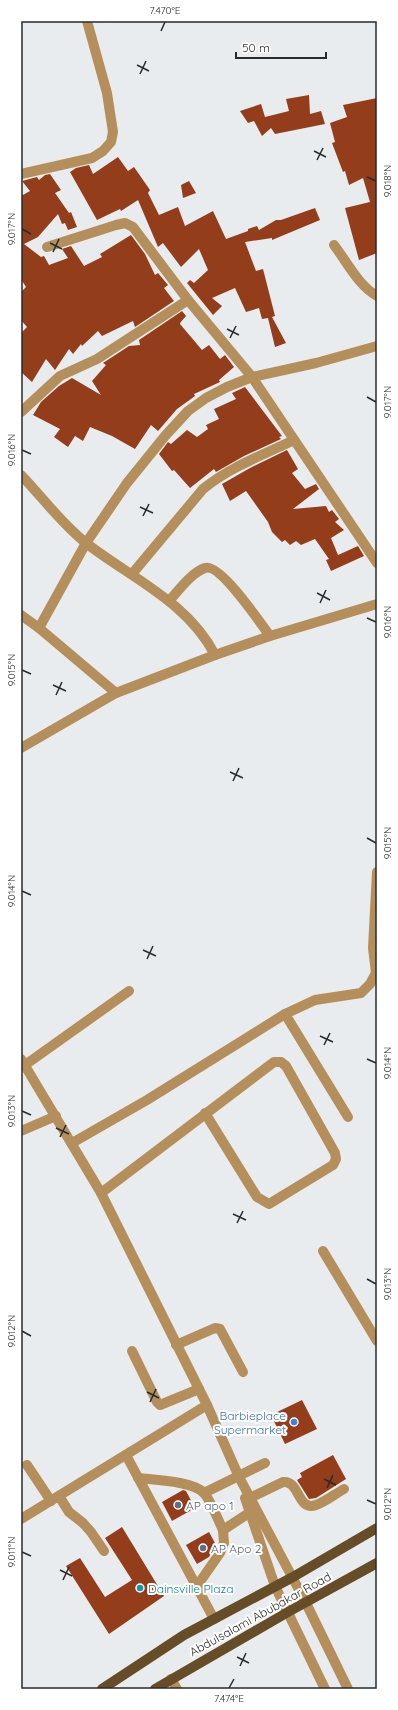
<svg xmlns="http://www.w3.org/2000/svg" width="398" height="1710" viewBox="0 0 398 1710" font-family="Quicksand,sans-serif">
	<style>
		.building { fill: #933d1b }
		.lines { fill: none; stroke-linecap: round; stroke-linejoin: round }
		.minor { stroke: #b58f5b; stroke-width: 10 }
		.major { stroke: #664d28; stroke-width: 10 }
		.ticks { fill: none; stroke: #292a2b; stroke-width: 1.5 }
		.shop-dot { fill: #3f7fe0; stroke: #fff; stroke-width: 1.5 }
		.service-dot { fill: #5c6f8a; stroke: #fff; stroke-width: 1.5 }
		.culture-dot { fill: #0f9aa8; stroke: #fff; stroke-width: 1.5 }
		.labels { text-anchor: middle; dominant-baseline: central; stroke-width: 4; stroke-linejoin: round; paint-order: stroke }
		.shop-label { font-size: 12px; fill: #366cbe; stroke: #fff; text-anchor: end }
		.service-label { font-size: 12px; fill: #4e5e75; stroke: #fff; text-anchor: start }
		.culture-label { font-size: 12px; fill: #0d838f; stroke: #fff; text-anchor: start }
		.street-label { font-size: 12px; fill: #292a2b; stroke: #fff }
		.neatline { fill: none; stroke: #292a2b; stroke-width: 1.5 }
		.ticks-label { font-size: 10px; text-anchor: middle; fill: #292a2b }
	</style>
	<rect width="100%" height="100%" fill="#e8ecee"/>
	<g class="building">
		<path d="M309,95L310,114L321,111L325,124L275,134L271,128L262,136L254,121L248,123L240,111L261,104L265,117L289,111L286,99Z"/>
		<path d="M377,98V253L359,260L345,208L370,202L363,178L349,185L345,171L343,172L332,143L335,142L330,123L347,117L343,105Z"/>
		<path d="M118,157L128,171L134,167L150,190L148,193L159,215L178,207L185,226L213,211L226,239L248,231V229L257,226L259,230L276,220H281L315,208L320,220L272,240V238L245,242L256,271L263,269L275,316L272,317L286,343L275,347L268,318L262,319L259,308L246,312L235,288L212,298L222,306L213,315L187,283L190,280L194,283L208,270L199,249L181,267L163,243L158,247L138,200L121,211L120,209L97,220L70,172L76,168L89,165L93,174Z"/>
		<path d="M50,174L61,190L55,193L69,213L71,212L77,227L68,230L65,223L62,224L58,214L38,237L24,244L41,257L44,256L49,265L68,258L62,249L71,246L84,266L102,257L100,254L131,235L145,254L155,275L158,273L168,285L164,288L174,301L135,327L133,321L102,336L98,331L82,346L81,344L73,354L69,349L55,370L46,359L32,382L21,372V333L27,327L21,320V292L26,287L21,279V196L30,191L22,181L37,177L39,180L45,175Z"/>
		<path d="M189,181L196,193L183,198L181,185Z"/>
		<path d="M182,311L186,316L180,323V324L202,350L209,345L220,359L225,355L234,367L219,380L220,382L194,394L195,396L177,409L158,431L151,425L135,449L112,436L90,427L83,441L75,436L68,447L54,437L60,429L33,415L41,402L59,386L72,378L101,395L92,381L106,365L103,363L129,346L140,345L139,340Z"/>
		<path d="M245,387L282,436L279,437L281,439L244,456L216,472L214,469L190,488L174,470L172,471L159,454L168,442L171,444L187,430L197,437L208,429L206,425L219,419L214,409L236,399L232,393Z"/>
		<path d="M287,450L298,469L292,473L305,489L316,484L319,489L293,509L326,506L329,512L332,510L339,519L335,522L344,530L331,538L338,555L358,546L364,556L331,571L326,560L329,559L315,539L301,545L296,541L290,545L285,540L282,542L272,532L268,522L246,491L230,501L222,484L250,468Z"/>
		<path d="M302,1400L317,1429L285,1444L271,1415Z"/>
		<path d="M333,1455L346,1479L316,1498L309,1499L297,1480L302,1477L300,1473Z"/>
		<path d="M183,1490L186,1491L195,1508L172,1521L162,1502Z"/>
		<path d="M122,1527L164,1596L109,1634L66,1566L80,1558L105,1597L132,1580L105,1538Z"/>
		<path d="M209,1532L216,1545L209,1557L197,1564L186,1545Z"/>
	</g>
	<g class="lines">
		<g class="minor">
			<path d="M21,174L92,158L103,151L111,142L113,132L107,93L87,21"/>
			<path d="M334,245C347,262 358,285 377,296"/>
			<path d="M47,247L116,225L125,223L133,227L188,300L252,377L377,563"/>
			<path d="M21,412L60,376L97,359L188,300"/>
			<path d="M21,475C43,498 61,523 86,543C131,578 188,602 215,655"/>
			<path d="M132,574L203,489C230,467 263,455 294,440"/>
			<path d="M169,601C179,590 191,573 205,568C220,563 261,624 270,636"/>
			<path d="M21,615L39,628L116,693"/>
			<path d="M39,628L86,543L127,483L165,436L188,411L206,398L227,387L252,377L316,363L377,346"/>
			<path d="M21,748L116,693L215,655L270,636L377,604"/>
			<path d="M285,1014L348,1117"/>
			<path d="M21,1059L101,1193L207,1405L239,1477L306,1603L348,1689"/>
			<path d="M25,1065L129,991"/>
			<path d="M21,1131L56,1116"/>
			<path d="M72,1143L147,1100L285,1014L315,1000L361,993L370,984L376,973L373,948L377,872"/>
			<path d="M101,1193L274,1062H281L286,1066L335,1153L336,1159L333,1165L269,1204L257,1197L205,1113"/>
			<path d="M323,1251L377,1341"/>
			<path d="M176,1345L215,1328L220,1329L243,1372"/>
			<path d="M132,1351L157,1402L160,1405L199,1389"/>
			<path d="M126,1455L214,1619"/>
			<path d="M27,1465L51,1501"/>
			<path d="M138,1478C154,1480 193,1481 204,1493C211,1501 218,1520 223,1530L249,1513"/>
			<path d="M204,1493L265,1463"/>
			<path d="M59,1496L69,1512L83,1523L91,1532L104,1551"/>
			<path d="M245,1498L275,1586L325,1689"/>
			<path d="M250,1498L283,1482C300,1480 297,1512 316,1505C325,1502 335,1494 344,1489"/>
			<path d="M21,1519L207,1405"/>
			<path d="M197,1586L220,1553L224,1543L223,1530"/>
			<path d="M171,1679L177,1689"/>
		</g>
		<g class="major">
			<path d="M102,1689L184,1635L293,1577L377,1528"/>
			<path d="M155,1689L288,1612L377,1563"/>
		</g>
	</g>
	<path class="ticks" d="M161,31L165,22M137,65L149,71M140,74L146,61M314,151L326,157M317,160L323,148M367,177L376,181M22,229L31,234M50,243L62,249M53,252L59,239M227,329L239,335M230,338L236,326M367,397L376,402M22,450L31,454M140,507L153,513M143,516L149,504M317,593L330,600M320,603L326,590M367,618L376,622M22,670L31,674M53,685L66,691M56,695L62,682M230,772L243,778M233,781L239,768M367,838L376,843M22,891L31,895M143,950L156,956M147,959L153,946M320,1036L333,1042M324,1045L330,1033M367,1059L376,1063M22,1111L31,1115M56,1128L69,1134M60,1137L66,1125M233,1214L246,1220M237,1223L243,1211M367,1279L376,1284M22,1331L31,1336M147,1392L159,1398M150,1402L156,1389M324,1479L336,1485M327,1488L333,1475M367,1500L376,1504M22,1552L31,1556M60,1570L72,1576M63,1580L69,1567M237,1657L249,1663M240,1666L246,1653M229,1688L234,1679"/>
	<circle class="shop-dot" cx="294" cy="1422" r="4"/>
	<g class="service-dot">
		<circle cx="178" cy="1505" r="4"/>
		<circle cx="203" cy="1548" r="4"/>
	</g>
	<circle class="culture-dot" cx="140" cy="1588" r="4"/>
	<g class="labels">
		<g class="shop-label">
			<text x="286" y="1415">Barbieplace<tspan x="286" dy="14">Supermarket</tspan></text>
		</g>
		<g class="service-label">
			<text x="186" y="1505">AP apo 1</text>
			<text x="211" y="1548">AP Apo 2</text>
		</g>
		<g class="culture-label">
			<text x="148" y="1588">Dainsville Plaza</text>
		</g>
		<g class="street-label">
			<text transform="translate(260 1614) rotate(-29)">Abdulsalami Abubakar Road</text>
		</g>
	</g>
	<rect width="398" height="1710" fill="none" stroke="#ffffff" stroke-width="44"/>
	<path d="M236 52v6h90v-6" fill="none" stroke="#292a2b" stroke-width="2"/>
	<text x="242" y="52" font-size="12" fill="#292a2b" stroke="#ffffff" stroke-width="3" paint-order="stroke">50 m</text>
	<rect x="22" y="22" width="354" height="1666" class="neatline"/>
	<g class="ticks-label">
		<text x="165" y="14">7.470°E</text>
		<text transform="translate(387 181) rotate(-90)" y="4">9.018°N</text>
		<text transform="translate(11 229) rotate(-90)" y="4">9.017°N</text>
		<text transform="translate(387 402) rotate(-90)" y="4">9.017°N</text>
		<text transform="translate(11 450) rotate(-90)" y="4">9.016°N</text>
		<text transform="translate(387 622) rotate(-90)" y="4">9.016°N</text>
		<text transform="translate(11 670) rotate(-90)" y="4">9.015°N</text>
		<text transform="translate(387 843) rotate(-90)" y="4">9.015°N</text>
		<text transform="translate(11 891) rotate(-90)" y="4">9.014°N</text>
		<text transform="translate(387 1063) rotate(-90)" y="4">9.014°N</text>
		<text transform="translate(11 1111) rotate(-90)" y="4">9.013°N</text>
		<text transform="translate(387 1284) rotate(-90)" y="4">9.013°N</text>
		<text transform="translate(11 1331) rotate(-90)" y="4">9.012°N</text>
		<text transform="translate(387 1504) rotate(-90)" y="4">9.012°N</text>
		<text transform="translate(11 1552) rotate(-90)" y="4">9.011°N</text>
		<text x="229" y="1702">7.474°E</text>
	</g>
</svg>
